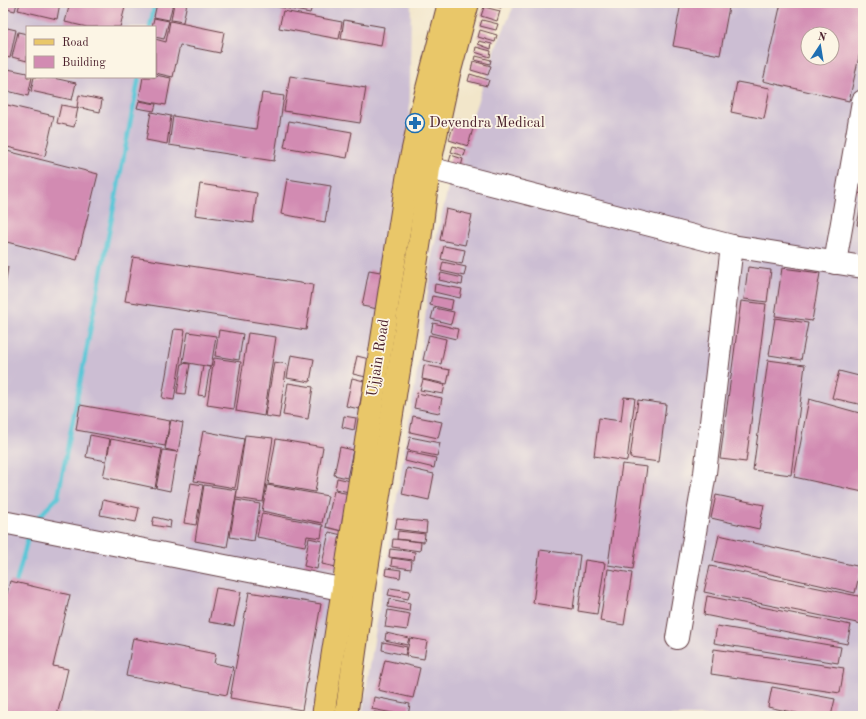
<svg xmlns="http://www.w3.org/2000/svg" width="866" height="719" viewBox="0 0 866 719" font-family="'Old Standard TT',serif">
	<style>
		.industrial { fill: #ccbed3; fill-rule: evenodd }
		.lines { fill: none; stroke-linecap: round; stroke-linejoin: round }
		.stream { stroke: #5cc6d7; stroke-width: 4.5 }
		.building { fill: #d28bb2; fill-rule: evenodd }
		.minor-casing { stroke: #633d43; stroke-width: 24 }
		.major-casing { stroke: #633d43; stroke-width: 24 }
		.minor { stroke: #fff; stroke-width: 22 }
		.major { stroke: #e9c769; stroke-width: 22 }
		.labels { text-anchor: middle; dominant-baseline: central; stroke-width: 3.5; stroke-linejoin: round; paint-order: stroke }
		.poi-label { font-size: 15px; fill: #4a1f2b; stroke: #fcf5e5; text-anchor: start }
		.street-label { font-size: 15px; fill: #4a1f2b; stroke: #fcf5e5 }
	</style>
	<rect width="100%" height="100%" fill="#fcf5e5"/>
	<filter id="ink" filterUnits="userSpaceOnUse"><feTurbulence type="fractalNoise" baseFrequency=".025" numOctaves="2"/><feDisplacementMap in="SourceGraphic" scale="8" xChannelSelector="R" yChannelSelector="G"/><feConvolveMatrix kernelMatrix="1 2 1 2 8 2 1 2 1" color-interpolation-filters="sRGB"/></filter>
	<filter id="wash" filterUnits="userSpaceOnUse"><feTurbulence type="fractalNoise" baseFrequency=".012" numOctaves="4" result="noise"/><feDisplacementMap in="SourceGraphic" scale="16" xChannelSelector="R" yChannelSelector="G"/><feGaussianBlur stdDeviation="0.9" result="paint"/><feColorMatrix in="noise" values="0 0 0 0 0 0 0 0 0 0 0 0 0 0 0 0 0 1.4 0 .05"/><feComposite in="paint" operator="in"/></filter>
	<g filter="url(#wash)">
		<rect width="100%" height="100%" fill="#f2e6ca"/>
		<g class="industrial">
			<path d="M3,3H411L409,153L320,716H3ZM27,27H155V77H27Z"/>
			<path d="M515,3H863V716H362L424,328L432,255L449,184L497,45ZM808,34H832V58H808Z"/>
		</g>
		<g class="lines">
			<g class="stream">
				<path d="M150,27L155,3"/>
				<path d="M34,522L58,497L139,77"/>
				<path d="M15,587L29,534"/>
			</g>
		</g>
		<g id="blocks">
			<g class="building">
				<path d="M3,3H17L15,11L3,8Z"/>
				<path d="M20,3H60L57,19L18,10Z"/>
				<path d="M70,3H126L120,27H87L65,22Z"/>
				<path d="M157,3H173L169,20L154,17Z"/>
				<path d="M174,3H187L183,22L171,20Z"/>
				<path d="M259,3H313L310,13Z"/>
				<path d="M485,3H502L501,8Z"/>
				<path d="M681,3H706L729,7L720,55L673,46Z"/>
				<path d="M781,3H863V39L849,101L763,81ZM808,34H832V58H808Z"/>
				<path d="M484,7L500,11L497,21L481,16Z"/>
				<path d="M283,11L342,22L339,39L279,28Z"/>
				<path d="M154,18L169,21L164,39L155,37V27H152Z"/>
				<path d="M344,20L384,27L381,46L341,39Z"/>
				<path d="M482,20L498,24L496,30L480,26Z"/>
				<path d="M170,21L224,32L220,53L180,45L173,77L155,73V39L166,42Z"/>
				<path d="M3,27L16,30L10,58L3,56Z"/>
				<path d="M480,30L497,35L495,42L478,37Z"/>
				<path d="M18,32L27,34V61L12,57Z"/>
				<path d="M479,41L492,44L491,49L478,44Z"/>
				<path d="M476,47L491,51L490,57L475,52Z"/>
				<path d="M476,56L491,60L490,64L475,60Z"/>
				<path d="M473,61L491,66L488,75L471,70Z"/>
				<path d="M3,68L27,73V77H32L28,96L3,90Z"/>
				<path d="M470,74L489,80L487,86L468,81Z"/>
				<path d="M155,75L171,78L166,105L139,100L143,77H155Z"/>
				<path d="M290,76L366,88L360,123L284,111Z"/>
				<path d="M34,77H49L76,83L72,100L31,91Z"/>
				<path d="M737,82L770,88L764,119L731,112Z"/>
				<path d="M262,93L284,96L274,161L169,145L173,116L256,129Z"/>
				<path d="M79,95L102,100L100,112L77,107Z"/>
				<path d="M139,101L156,104L154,111L137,108Z"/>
				<path d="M3,104L54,116L45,156L3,146Z"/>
				<path d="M61,105L78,108L74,127L57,123Z"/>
				<path d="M151,112L171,116L167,144L146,140Z"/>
				<path d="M455,119L474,125L468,146L449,140Z"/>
				<path d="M289,121L352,132L347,158L284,147Z"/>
				<path d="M863,142V194L854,192Z"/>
				<path d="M453,146L466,150L464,156L451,152Z"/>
				<path d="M3,150L98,174L77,260L3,241Z"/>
				<path d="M451,155L463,159L460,170L448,166Z"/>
				<path d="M287,179L331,186L325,222L281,214Z"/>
				<path d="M200,184L257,193L253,223L195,215Z"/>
				<path d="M862,201L863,202V226L857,225Z"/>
				<path d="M446,209L472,215L465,245L440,240Z"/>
				<path d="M444,246L465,250L462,264L441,259Z"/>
				<path d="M133,257L313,285L306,330L125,301Z"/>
				<path d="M443,262L466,267L464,276L441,271Z"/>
				<path d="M3,266L8,267L4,292H3Z"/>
				<path d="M748,267L771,270L767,302L744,299Z"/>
				<path d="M782,268L820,273L812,321L775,316Z"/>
				<path d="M369,270L386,273L378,309L362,306Z"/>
				<path d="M441,273L463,278L462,285L439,280Z"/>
				<path d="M435,284L462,289L460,298L434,292Z"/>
				<path d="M432,296L453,300L451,310L430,305Z"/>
				<path d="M741,301L766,304L746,462L720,459Z"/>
				<path d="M434,308L454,312L451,324L431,319Z"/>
				<path d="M775,318L808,323L801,360L769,355Z"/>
				<path d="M433,323L458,329L456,339L431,333Z"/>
				<path d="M174,329L185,330L174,400L162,398Z"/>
				<path d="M219,330L243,334L239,360L215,356Z"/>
				<path d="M188,332L216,336L211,367L183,362Z"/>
				<path d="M248,333L276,337L264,416L236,411Z"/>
				<path d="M429,335L446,339L441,364L423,360Z"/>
				<path d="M291,355L314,359L310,382L287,378Z"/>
				<path d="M357,356L369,359L366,377L353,374Z"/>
				<path d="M214,358L241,362L234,409L207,405Z"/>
				<path d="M768,360L805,365L791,475L753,470Z"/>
				<path d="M274,362L287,364L279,418L265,416Z"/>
				<path d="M182,363L190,364L185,394L177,393Z"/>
				<path d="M424,365L450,370L447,384L422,379Z"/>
				<path d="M203,366L210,367L205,396L198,395Z"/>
				<path d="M839,371L863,377V405L832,398Z"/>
				<path d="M352,378L364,381L359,409L346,406Z"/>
				<path d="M423,380L445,385L443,394L420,390Z"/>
				<path d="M288,383L313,387L308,419L283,415Z"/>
				<path d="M417,393L442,398L439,413L414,408Z"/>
				<path d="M624,397L635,398L627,461L594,456L599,418L621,421Z"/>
				<path d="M809,399L863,414V492L794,477Z"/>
				<path d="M638,400L666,404L659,462L630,458Z"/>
				<path d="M80,405L170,421L165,446L76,430Z"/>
				<path d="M344,416L356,418L354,430L342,427Z"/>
				<path d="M413,416L442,422L438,438L410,432Z"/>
				<path d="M171,420L183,423L178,452L165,449Z"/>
				<path d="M203,431L244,439L235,488L194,481Z"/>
				<path d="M90,435L110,439L106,461L86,457Z"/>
				<path d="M245,435L273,438L263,502L236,498Z"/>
				<path d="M410,437L440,443L437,456L407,450Z"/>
				<path d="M111,439L162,449L155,488L103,477Z"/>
				<path d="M276,439L323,447L315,492L268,484Z"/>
				<path d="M340,447L353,450L347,478L334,475Z"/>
				<path d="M163,450L177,452L170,491L156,488Z"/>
				<path d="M407,452L436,458L434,468L405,461Z"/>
				<path d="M622,464L647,467L633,569L608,565Z"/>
				<path d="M407,468L434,474L429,500L402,494Z"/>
				<path d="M337,478L351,481L349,492L335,489Z"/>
				<path d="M191,483L203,485L196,525L184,523Z"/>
				<path d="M204,485L237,490L227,547L195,541Z"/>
				<path d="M267,485L328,496L322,523L262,511Z"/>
				<path d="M334,491L350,494L342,531L326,527Z"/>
				<path d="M716,495L764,505L759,529L711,518Z"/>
				<path d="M103,500L139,508L136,522L100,515Z"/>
				<path d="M236,500L260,504L254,541L230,537Z"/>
				<path d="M262,513L323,525L321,538L307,536L305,546L257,537Z"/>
				<path d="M154,517L171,521L170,528L152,525Z"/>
				<path d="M397,519L427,522L426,533L395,529Z"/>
				<path d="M398,531L425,534L424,542L397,539Z"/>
				<path d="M329,532L342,535L336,567L322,564Z"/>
				<path d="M719,535L861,567L855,593L713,561Z"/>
				<path d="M309,538L322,541L317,569L304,566Z"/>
				<path d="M393,539L421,542L420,551L392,547Z"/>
				<path d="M390,549L415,552L414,560L389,557Z"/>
				<path d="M540,550L580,555L573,609L533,603Z"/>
				<path d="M392,558L412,561L411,569L391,566Z"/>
				<path d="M585,560L605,563L597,614L578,611Z"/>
				<path d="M710,566L863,597L862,624L704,592Z"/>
				<path d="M386,568L401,570L400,578L385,575Z"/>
				<path d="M608,569L632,573L624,625L600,621Z"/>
				<path d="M10,581L70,595L53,666L68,669L57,716H3V609Z"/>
				<path d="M216,588L241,592L234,626L209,622Z"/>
				<path d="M390,588L410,591L408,599L388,595Z"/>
				<path d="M249,592L321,604L302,710L230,698Z"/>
				<path d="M707,596L851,625L847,644L704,615Z"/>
				<path d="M389,599L410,603L409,611L388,607Z"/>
				<path d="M388,610L410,614L407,630L385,627Z"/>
				<path d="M717,626L841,647L838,663L714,643Z"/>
				<path d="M386,633L409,638L407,645L385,640Z"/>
				<path d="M133,638L216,654L214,663L233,667L227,695L126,676Z"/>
				<path d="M410,638L427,641L424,659L406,656Z"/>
				<path d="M383,642L407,647L405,655L382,650Z"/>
				<path d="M714,649L844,668L840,693L711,674Z"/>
				<path d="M385,660L420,668L413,698L378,690Z"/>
				<path d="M772,687L835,699L831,716H810L768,707Z"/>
				<path d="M374,697L410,704L408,716L372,709Z"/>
				<path d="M374,712L392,715V716H373Z"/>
			</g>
		</g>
	</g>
	<g filter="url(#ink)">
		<use href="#blocks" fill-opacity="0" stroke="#633d43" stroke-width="1"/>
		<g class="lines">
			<defs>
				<g id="minor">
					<path d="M410,167L429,168L732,246L863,267"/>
					<path d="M835,263L863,101"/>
					<path d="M3,522L361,593"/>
					<path d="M677,638L705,473L732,246"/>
				</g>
				<g id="major">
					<path d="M323,716L409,167L422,108L449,3"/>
					<path d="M346,716L363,594L420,240L429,168L449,74L468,3"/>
				</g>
			</defs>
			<use href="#minor" class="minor-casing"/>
			<use href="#major" class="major-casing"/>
			<use href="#minor" class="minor"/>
			<use href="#major" class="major"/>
		</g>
	</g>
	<defs>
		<symbol id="pharmacy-ring" viewBox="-11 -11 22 22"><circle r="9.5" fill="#fcf5e5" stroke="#1f6fb2" stroke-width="1.5"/><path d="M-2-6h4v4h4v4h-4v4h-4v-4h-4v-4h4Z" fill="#1f6fb2"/></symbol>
	</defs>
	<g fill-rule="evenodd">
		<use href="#pharmacy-ring" x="404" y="112" width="22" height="22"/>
	</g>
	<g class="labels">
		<g class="poi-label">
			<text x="429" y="123">Devendra Medical</text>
		</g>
		<g class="street-label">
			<text transform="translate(379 358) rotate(-81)">Ujjain Road</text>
		</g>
	</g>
	<rect width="866" height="719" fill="none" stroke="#fcf5e5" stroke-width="16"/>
	<rect x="26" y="26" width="130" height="52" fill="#fcf5e5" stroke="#b59f9b"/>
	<rect x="34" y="39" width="20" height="6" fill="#e9c769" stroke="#b59f9b"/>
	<text x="62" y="46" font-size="12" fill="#4a1f2b">Road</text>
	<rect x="34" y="56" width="20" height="12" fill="#d28bb2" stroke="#b59f9b"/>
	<text x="62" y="66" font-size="12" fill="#4a1f2b">Building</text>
	<g transform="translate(820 46) rotate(12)"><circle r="19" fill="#fcf5e5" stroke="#b59f9b"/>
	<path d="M0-3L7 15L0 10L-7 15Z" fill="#1f6fb2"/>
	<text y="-6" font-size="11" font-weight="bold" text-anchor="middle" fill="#4a1f2b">N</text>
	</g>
</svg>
